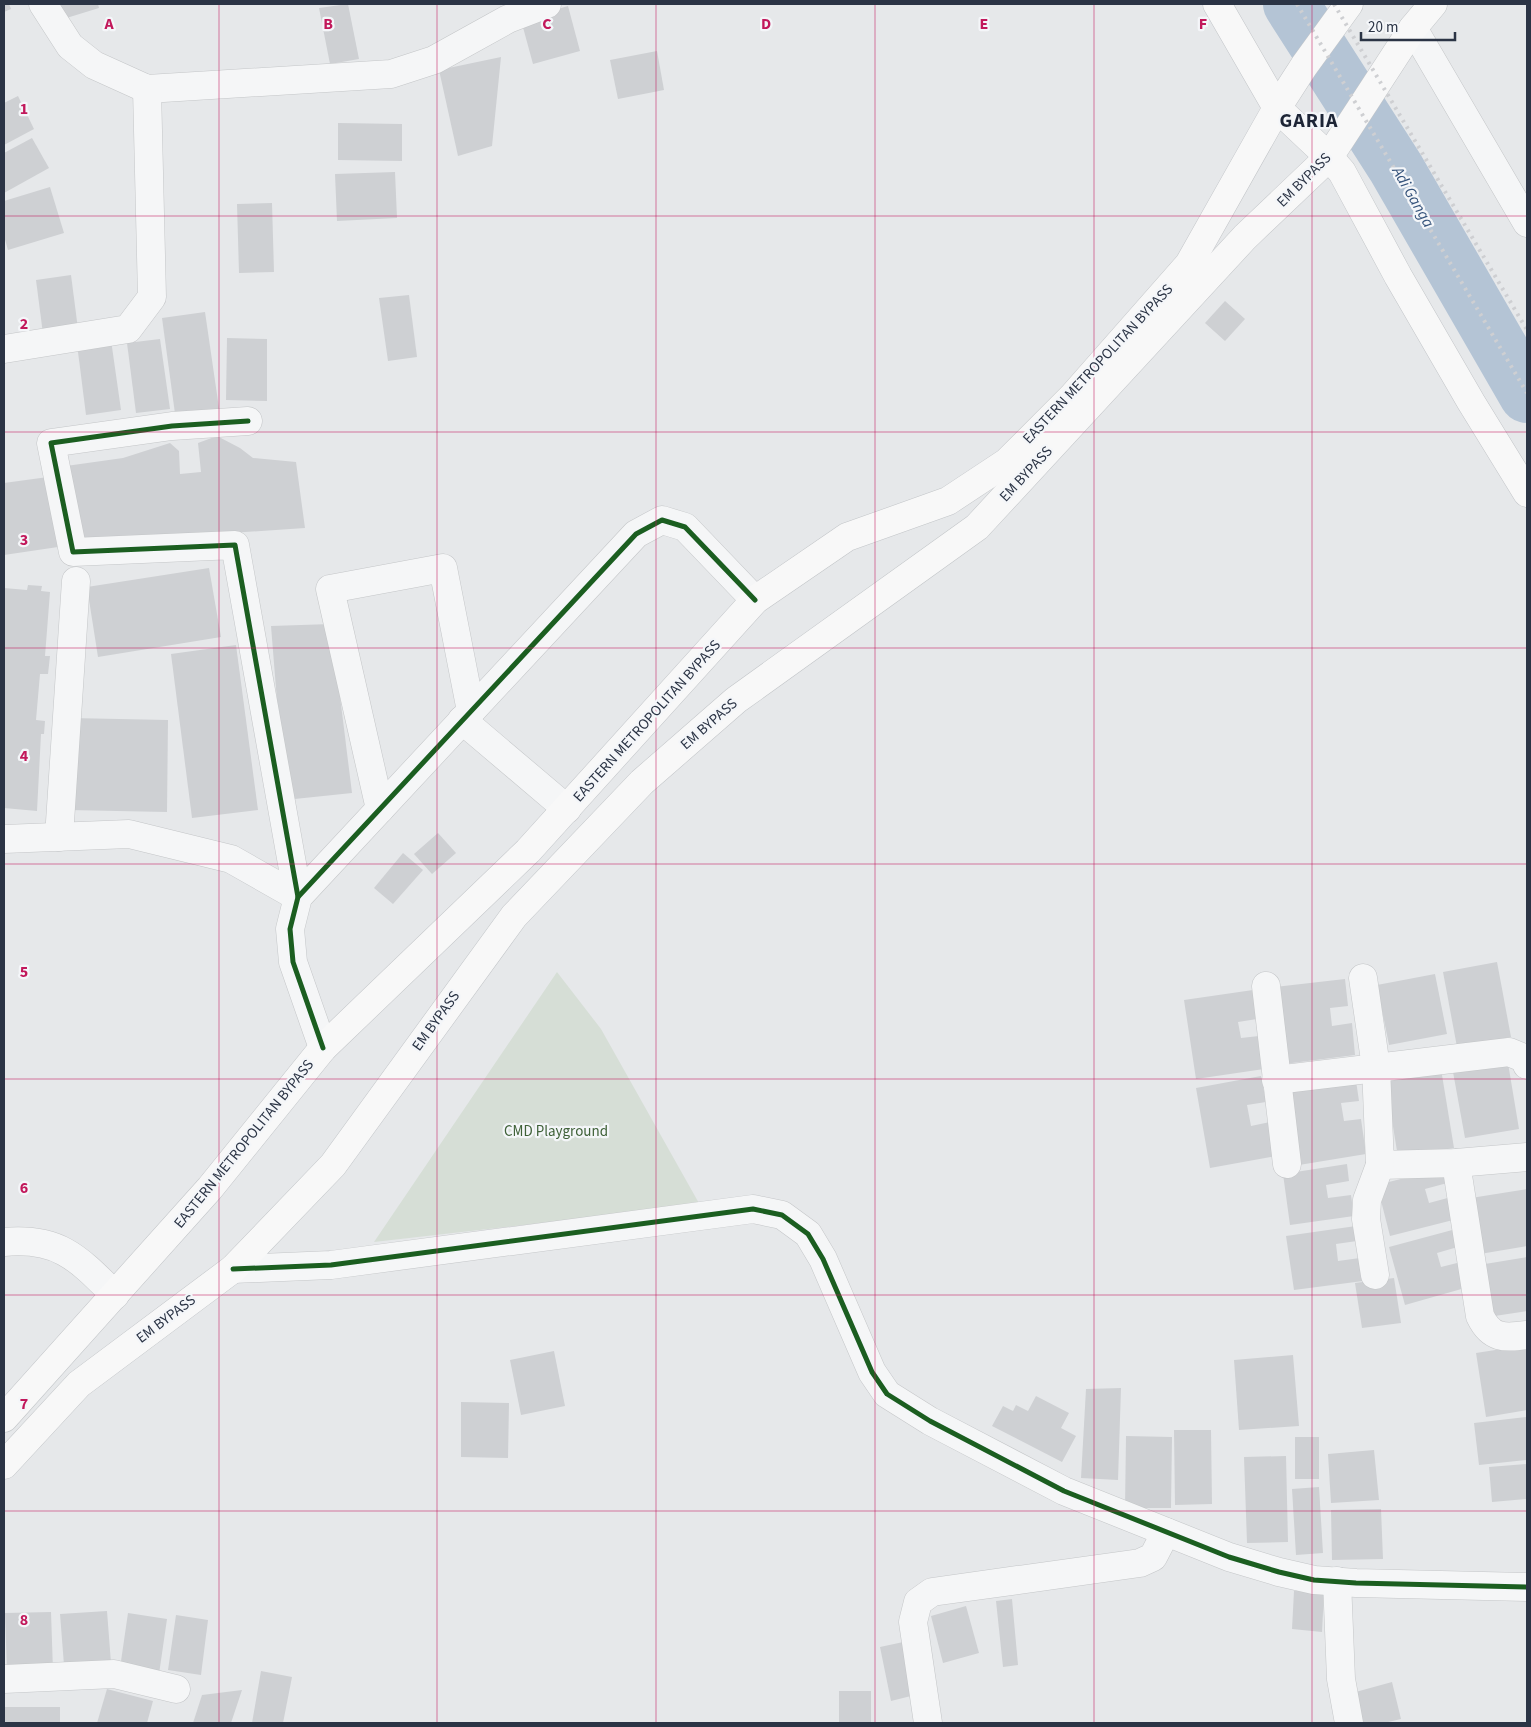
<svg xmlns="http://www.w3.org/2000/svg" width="1531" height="1727" viewBox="0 0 1531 1727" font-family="'Source Sans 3',sans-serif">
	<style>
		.green { fill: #d6ded6 }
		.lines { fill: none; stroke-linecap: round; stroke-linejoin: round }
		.river { stroke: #b4c4d5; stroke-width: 56 }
		.building { fill: #ced0d3 }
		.minor-casing { stroke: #c4c6c8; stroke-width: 29 }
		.major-casing { stroke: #c2c5c8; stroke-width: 29 }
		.minor { stroke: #f5f6f7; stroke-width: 28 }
		.major { stroke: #f8f8f8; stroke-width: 28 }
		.rail { stroke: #cecfd2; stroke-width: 4; stroke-dasharray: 2.5 5; stroke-linecap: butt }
		.cycleway-casing { stroke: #f4f6f9; stroke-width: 8 }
		.cycleway { stroke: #1b5e20; stroke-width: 5 }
		.grid { fill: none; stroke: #c2185b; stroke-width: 1; stroke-opacity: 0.55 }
		.labels { text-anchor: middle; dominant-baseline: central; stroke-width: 4.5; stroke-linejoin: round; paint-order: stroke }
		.street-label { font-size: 15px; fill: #2b3445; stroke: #f4f6f9 }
		.park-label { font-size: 15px; fill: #3f6138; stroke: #f4f6f9 }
		.water-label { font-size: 16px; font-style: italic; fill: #34527a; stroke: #f4f6f9 }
		.district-label { font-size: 20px; font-weight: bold; letter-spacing: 1px; fill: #1d2536; stroke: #f4f6f9 }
		.grid-label { font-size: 16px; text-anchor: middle; font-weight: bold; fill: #c2185b; stroke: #f4f6f9; stroke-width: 4.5; stroke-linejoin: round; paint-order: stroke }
	</style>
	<rect width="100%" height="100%" fill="#e6e8ea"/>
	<path class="green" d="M557,972L601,1029L700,1205L374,1242Z"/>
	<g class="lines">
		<path class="river" d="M1291,4L1396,168L1527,395"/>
	</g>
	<g class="building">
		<path d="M4,4H9L11,9L4,12Z"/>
		<path d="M55,4H98L99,8L60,20Z"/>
		<path d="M348,4L359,59L330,64L319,8Z"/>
		<path d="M568,6L580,51L533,64L521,20Z"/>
		<path d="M657,51L664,90L618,99L610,60Z"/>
		<path d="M501,57L492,146L458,156L439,70Z"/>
		<path d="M18,96L34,129L4,145V103Z"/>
		<path d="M338,123L402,124V161L338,160Z"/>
		<path d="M32,138L49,168L4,193V153Z"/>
		<path d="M395,172L397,218L337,221L335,174Z"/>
		<path d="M50,187L64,233L8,250L4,236V201Z"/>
		<path d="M272,203L274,272L239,273L237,204Z"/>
		<path d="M71,275L78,329L43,334L36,280Z"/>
		<path d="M409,295L417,357L388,361L379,298Z"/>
		<path d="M1225,301L1245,319L1225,341L1205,323Z"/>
		<path d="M205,312L220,415L176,421L162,318Z"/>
		<path d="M227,338L267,339V401L226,400Z"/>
		<path d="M160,339L170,409L136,413L127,343Z"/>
		<path d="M111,340L121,410L86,415L77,344Z"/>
		<path d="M217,436L240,448L253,458L296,462L305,528L82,543L66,466L123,458L170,443L179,451L180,474L201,472L198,443Z"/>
		<path d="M48,477L58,547L4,555V483Z"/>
		<path d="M209,568L221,637L98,657L87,587Z"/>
		<path d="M28,585L42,586L41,591L50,592L45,656H50L48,674H40L36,720L45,721L44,734H41L37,811L4,808V588L27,590Z"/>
		<path d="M331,624L352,793L285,800L271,626Z"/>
		<path d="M236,645L258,810L192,818L171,654Z"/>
		<path d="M70,718L168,720L167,812L68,810Z"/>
		<path d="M438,833L456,853L432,874L414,854Z"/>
		<path d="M403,853L423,870L393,904L374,888Z"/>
		<path d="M1497,962L1511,1037L1457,1047L1443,972Z"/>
		<path d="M1435,974L1447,1034L1389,1045L1377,985Z"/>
		<path d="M1345,979L1348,1006L1330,1008L1332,1026L1352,1023L1355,1055L1284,1064L1275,987Z"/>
		<path d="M1253,990L1257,1019L1238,1022L1241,1038L1259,1036L1264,1069L1196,1079L1184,1000Z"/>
		<path d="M1508,1063L1519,1129L1465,1138L1453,1072Z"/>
		<path d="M1441,1069L1454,1148L1398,1157L1385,1078Z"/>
		<path d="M1355,1074L1359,1101L1341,1103L1344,1121L1361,1119L1366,1154L1299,1165L1286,1084Z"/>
		<path d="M1261,1076L1266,1102L1247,1105L1251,1126L1270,1122L1276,1156L1210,1168L1196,1088Z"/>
		<path d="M1347,1164L1349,1181L1326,1185L1328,1198L1351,1195L1354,1216L1290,1225L1283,1174Z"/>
		<path d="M1448,1167L1451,1182L1425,1189L1429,1203L1455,1196L1461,1218L1390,1236L1377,1185Z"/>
		<path d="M1527,1189V1246L1480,1254L1471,1198Z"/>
		<path d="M1356,1226L1357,1241L1336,1244L1338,1261L1360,1258L1363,1281L1294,1290L1286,1236Z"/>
		<path d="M1456,1229L1461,1246L1437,1253L1441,1267L1465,1261L1472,1286L1405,1305L1389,1247Z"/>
		<path d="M1527,1257V1311L1488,1317L1479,1265Z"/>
		<path d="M1394,1278L1401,1323L1362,1328L1355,1283Z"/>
		<path d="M1527,1345V1410L1486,1417L1476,1353Z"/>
		<path d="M554,1351L565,1406L521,1415L510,1360Z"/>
		<path d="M1293,1355L1299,1426L1239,1430L1234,1360Z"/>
		<path d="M1121,1388L1118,1480L1081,1478L1086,1389Z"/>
		<path d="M1036,1396L1069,1413L1061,1428L1076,1436L1062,1462L992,1426L1003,1406L1013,1411L1016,1405L1028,1411Z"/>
		<path d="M461,1402L509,1403L508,1458L461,1457Z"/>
		<path d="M1527,1417V1460L1479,1465L1474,1423Z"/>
		<path d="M1174,1430H1211L1212,1504L1175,1505Z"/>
		<path d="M1126,1436L1172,1437L1171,1508H1125Z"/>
		<rect x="1295" y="1437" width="24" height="42"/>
		<path d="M1374,1450L1379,1500L1331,1503L1328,1454Z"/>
		<path d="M1286,1456L1288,1542L1247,1543L1244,1457Z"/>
		<path d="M1527,1464V1499L1492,1502L1489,1467Z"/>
		<path d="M1319,1487L1323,1553L1296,1555L1292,1489Z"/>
		<path d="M1381,1509L1383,1559L1332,1560L1331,1510Z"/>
		<path d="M1294,1591L1324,1592L1322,1632L1292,1629Z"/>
		<path d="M1012,1599L1018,1665L1003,1667L996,1601Z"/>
		<path d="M966,1606L979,1653L943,1663L931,1616Z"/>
		<path d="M107,1611L111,1663L64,1665L60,1614Z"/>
		<path d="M51,1612L53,1671L7,1673L5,1613Z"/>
		<path d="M128,1613L167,1619L159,1674L120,1668Z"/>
		<path d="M176,1615L208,1620L201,1675L168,1670Z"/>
		<path d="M908,1641L919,1694L891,1701L880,1647Z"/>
		<path d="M261,1671L292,1677L283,1723H252Z"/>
		<path d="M1392,1682L1401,1719L1384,1723H1360L1352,1693Z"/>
		<path d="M107,1689L153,1701L147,1723H97Z"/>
		<path d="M242,1690L231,1723H193L202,1695Z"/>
		<rect x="839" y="1691" width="32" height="32"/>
		<rect x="4" y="1707" width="56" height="16"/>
	</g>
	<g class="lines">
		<defs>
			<g id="minor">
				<path d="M43,4L70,46L94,65L147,89L391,74L434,60L508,19L547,4"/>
				<path d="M1413,28L1527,223"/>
				<path d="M4,349L128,329L152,297L147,89"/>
				<path d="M248,421L172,426L51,443L73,552L235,545L298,897"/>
				<path d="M462,720L567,809"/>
				<path d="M380,809L330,589L443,568L471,711"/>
				<path d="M59,837L76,581"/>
				<path d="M4,839L129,834L231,859L298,897"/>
				<path d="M1363,978L1376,1067L1380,1165L1456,1163L1527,1157"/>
				<path d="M1266,986L1287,1164"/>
				<path d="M323,1048L293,962L290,929L298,897L636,534L662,520L685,527L755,600"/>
				<path d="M1276,1080L1509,1052L1526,1059L1527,1065"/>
				<path d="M1456,1163L1480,1316C1491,1339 1504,1338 1527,1335"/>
				<path d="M4,1242C59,1237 78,1258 115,1295"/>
				<path d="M233,1269L331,1265L753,1209L782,1215L808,1234L823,1259L872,1372L887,1394L930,1421L1064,1491L1229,1557L1279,1572L1314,1580L1356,1583L1527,1587"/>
				<path d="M1375,1275L1366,1219L1367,1200L1380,1165"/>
				<path d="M1337,1581L1341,1679L1349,1723"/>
				<path d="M4,1679L114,1674L176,1689"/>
				<path d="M928,1723L913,1622L918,1602L932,1592L1140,1563L1153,1557L1166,1532"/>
			</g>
			<g id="major">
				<path d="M1217,4L1277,108L1329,157L1342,172L1398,276L1471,402L1527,493"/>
				<path d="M4,1418L210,1188L323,1048L528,851L755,600L847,537L948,501L1007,462L1072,397L1189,264L1277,108L1304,66L1349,4"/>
				<path d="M4,1465L79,1384L233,1269L333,1165L514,916L642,782L736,700L977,527L1245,237L1329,157L1413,28L1433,4"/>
			</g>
		</defs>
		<use href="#minor" class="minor-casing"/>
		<use href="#major" class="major-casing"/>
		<use href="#minor" class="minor"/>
		<use href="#major" class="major"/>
		<g class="rail">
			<path d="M1297,4L1527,393"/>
			<path d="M1334,4L1527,330"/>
		</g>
		<defs>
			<g id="cycleway">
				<path d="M248,421L172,426L51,443L73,552L235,545L298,897"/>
				<path d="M323,1048L293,962L290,929L298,897L636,534L662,520L685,527L755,600"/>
				<path d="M233,1269L331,1265L753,1209L782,1215L808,1234L823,1259L872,1372L887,1394L930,1421L1064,1491L1229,1557L1279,1572L1314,1580L1356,1583L1527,1587"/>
			</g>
		</defs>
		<use href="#cycleway" class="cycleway-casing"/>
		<use href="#cycleway" class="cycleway"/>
	</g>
	<path class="grid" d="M219,4V1723M437,4V1723M656,4V1723M875,4V1723M1094,4V1723M1312,4V1723M4,216H1527M4,432H1527M4,648H1527M4,864H1527M4,1079H1527M4,1295H1527M4,1511H1527"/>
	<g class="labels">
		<g class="street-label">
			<text transform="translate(1304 180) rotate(-45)">EM BYPASS</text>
			<text transform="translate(1098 364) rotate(-47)">EASTERN METROPOLITAN BYPASS</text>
			<text transform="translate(1026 474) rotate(-47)">EM BYPASS</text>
			<text transform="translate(647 721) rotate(-48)">EASTERN METROPOLITAN BYPASS</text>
			<text transform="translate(709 724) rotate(-41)">EM BYPASS</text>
			<text transform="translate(436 1021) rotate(-54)">EM BYPASS</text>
			<text transform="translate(244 1144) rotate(-51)">EASTERN METROPOLITAN BYPASS</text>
			<text transform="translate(166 1319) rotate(-37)">EM BYPASS</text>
		</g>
		<g class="park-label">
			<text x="556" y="1131">CMD Playground</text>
		</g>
		<g class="water-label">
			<text transform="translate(1413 197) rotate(60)">Adi Ganga</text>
		</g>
		<g class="district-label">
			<text x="1309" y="121">GARIA</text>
		</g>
	</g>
	<g class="grid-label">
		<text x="109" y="29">A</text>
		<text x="328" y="29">B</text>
		<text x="547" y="29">C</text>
		<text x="766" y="29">D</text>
		<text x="984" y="29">E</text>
		<text x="1203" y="29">F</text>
		<text x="24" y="114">1</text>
		<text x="24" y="329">2</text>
		<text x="24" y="545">3</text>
		<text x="24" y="761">4</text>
		<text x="24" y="977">5</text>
		<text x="24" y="1193">6</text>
		<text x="24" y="1409">7</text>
		<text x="24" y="1625">8</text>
	</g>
	<rect width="1531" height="1727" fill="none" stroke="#2b3445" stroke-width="10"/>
	<path d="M1361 32v8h94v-8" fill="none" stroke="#2b3445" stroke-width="2.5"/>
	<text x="1368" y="32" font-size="15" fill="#2b3445" stroke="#f4f6f9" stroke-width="4" paint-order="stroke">20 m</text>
</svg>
